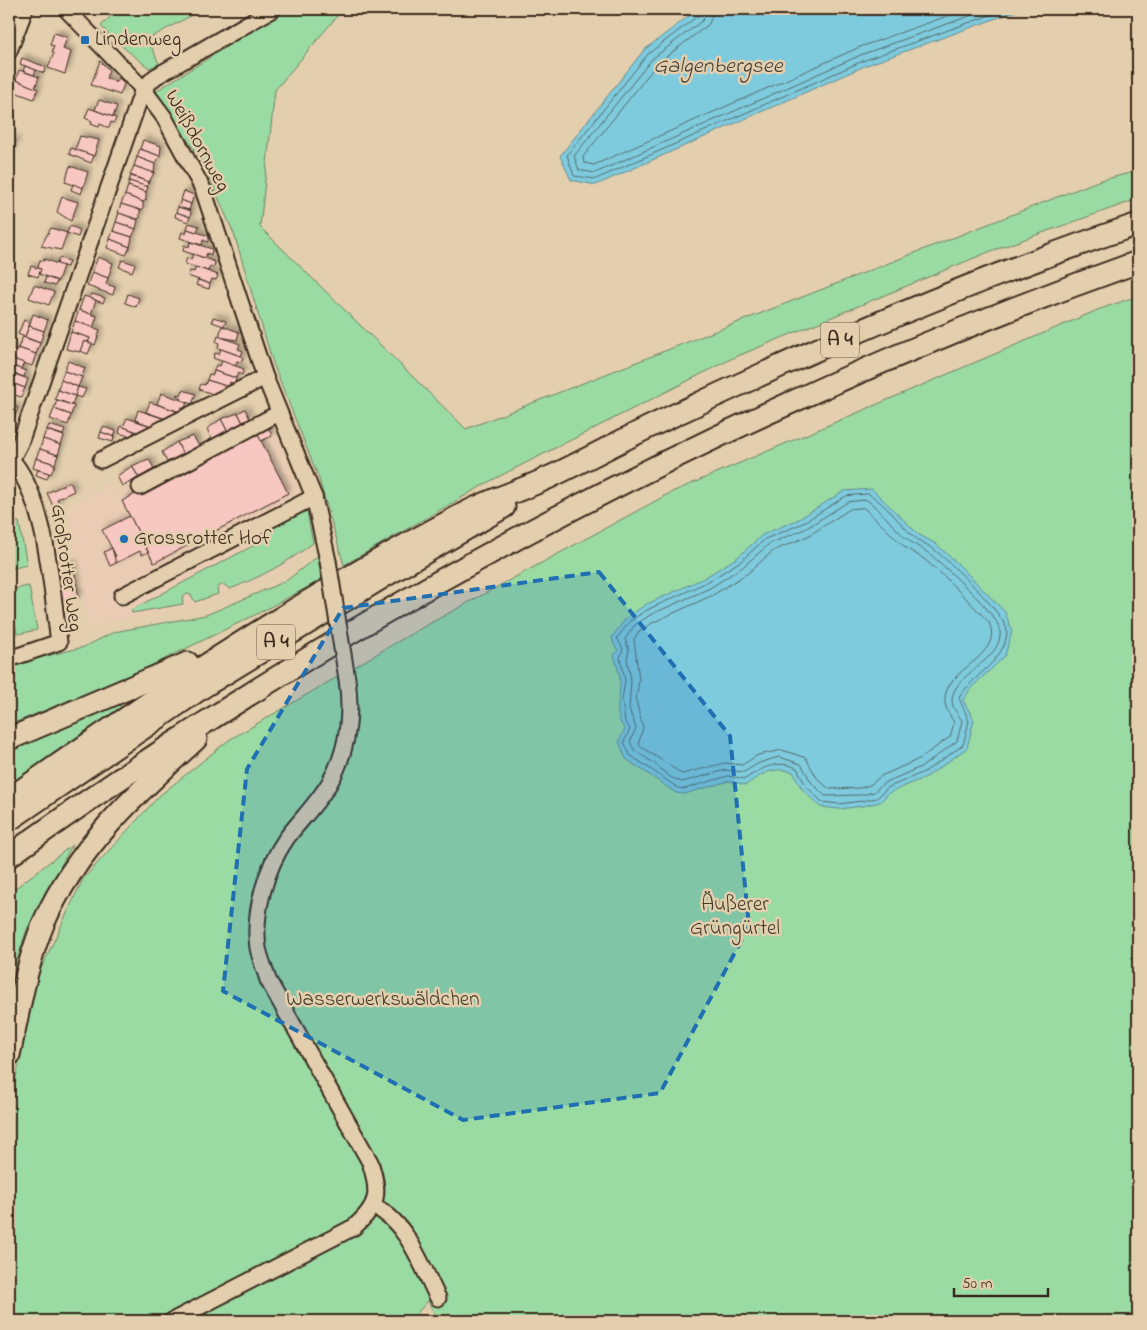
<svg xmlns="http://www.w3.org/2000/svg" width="1147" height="1330" viewBox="0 0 1147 1330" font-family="'Indie Flower',sans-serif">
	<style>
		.built { fill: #e9ccb3 }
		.green { fill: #9adba4; stroke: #6a8261 }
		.water { fill: #7ecbde; stroke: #638b91 }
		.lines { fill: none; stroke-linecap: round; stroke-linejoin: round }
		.shore { stroke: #566a6b; stroke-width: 1 }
		.building { fill: #f7c7c1; stroke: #3b2a1e; filter: url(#shadow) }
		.minor-casing { stroke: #3b2a1e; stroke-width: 19 }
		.highway-casing { stroke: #3b2a1e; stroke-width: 25 }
		.minor { stroke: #e3cead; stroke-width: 15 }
		.highway { stroke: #e3cead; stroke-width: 21 }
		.minor-bridge-casing { stroke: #3b2a1e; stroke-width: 19; stroke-linecap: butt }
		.minor-bridge { stroke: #e3cead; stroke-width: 15 }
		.marked { fill: #1f6fb2; fill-opacity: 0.2; stroke: #1f6fb2; stroke-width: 4; stroke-dasharray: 10 6; stroke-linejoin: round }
		.poi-dot { fill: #1f6fb2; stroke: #e3cead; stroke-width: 2 }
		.labels { text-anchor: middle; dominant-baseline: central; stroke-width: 5; stroke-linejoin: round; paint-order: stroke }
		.shield { fill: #e3cead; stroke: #6d5b49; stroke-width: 1 }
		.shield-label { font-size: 20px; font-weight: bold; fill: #3b2a1e }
		.poi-label { font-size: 21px; fill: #3b2a1e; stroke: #e3cead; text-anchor: start }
		.street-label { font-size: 21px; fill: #3b2a1e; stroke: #e3cead }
		.park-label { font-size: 21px; fill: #443c2b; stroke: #e3cead }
		.water-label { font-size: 22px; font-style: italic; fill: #45423b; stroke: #e3cead }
	</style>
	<defs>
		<filter id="shadow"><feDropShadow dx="3.5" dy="-3.5" stdDeviation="2.5" flood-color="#0004"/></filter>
	</defs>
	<rect width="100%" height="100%" fill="#e3cead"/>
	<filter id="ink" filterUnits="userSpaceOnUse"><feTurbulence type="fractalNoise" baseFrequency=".02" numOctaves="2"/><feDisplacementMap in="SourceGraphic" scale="10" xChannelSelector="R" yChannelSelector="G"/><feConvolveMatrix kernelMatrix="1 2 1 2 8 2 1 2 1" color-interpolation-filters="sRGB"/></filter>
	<g filter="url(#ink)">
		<path class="built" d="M269,414L308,514L313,543L288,568L197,604L88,626L67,507L111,484L116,495Z"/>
		<g class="green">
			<path d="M118,9H203L148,39L159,64L149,68L114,40L101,26Z"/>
			<path d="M287,9H343L275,90L260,227L466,429L1098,181L1138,171V199L991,251L733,358L494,479L344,565L319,479L273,363L234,234L205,167L156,91Z"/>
			<path d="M1138,296V1321H432L435,1315L428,1301L410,1321H9V1110L38,975L83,879L159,796L229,740L416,631L672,492L1100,309Z"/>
			<path d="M306,507L313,543C287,563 261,577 230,589L223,584L217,588L218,594L195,602L191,595L187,594L182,597L183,604L132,613L131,610L264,540L260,531Z"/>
			<path d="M19,522L27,565L9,569V524Z"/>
			<path d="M318,556L321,580L255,615L142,670L9,725V665L84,647L114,632L206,615L286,581Z"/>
			<path d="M29,586L37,630L17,634L9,590Z"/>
			<path d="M118,704L122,707L9,787V750Z"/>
			<path d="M72,845L27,929L9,985V893Z"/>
		</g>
		<g class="water">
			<path d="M698,9H1022L867,65L596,185L571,180L560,156L644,50Z"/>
			<path d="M872,489L918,534L936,544L958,564L1005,612L1012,631L1005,656L971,688L963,700L974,720L967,748L928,776L889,793L880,802L863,806L839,809L820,807L802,789L793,772C773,766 763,773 746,785L729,781L684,794L676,793L626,759L619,741L625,729C612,715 621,696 620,679C619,670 616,663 614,655L618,650L614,645L612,637L626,618L645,605L704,578L738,557L762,535L799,519L844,491Z"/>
		</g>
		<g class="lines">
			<g class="shore">
				<path d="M701,9L699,15L648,54L567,155L574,176L596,179L865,60L1007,9"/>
				<path d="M707,9L703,20L652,59L574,156L579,170L595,173L863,54L989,9"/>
				<path d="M714,9L709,24L657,64L583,157L584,163L594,165L860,47L967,9"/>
				<path d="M869,494C885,504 899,522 913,536C919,541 926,544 932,548C947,559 1008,616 1007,632C1005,662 972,675 959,698L969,721L963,745L926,771L887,788L877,798L862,801L839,804L822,802L806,786L797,768C777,759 762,768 745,779L728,776L684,789L678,788L630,755L624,742L630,729L625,722L622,700L625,680L620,658L623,649L617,638L630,621L647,610L707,582L741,561L765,539L801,524L846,496Z"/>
				<path d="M867,500C883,512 895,530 911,542C918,547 925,550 931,555C945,567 998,614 1000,630C1004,661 951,674 952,701C952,708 959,715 962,721L957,741L923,766L884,783L874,792L861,795L825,796L811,782L801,764L779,757L759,763L744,772L726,770L682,782L670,777L654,763L635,751L630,742L636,728L629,709L631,680L627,659L629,650L625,639L634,626L650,615L710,588L744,566L769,544L805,529L848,502Z"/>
				<path d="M864,508L906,548L924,559L945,577L989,622C1005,658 943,668 945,701C945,709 951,716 954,723L950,737L919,759L881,776L870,785L860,788L829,789L817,778L806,758L782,750L758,755L742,765L725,763L682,774L640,746L639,742L643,727L636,701L639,680L634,639L639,631L654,622L713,595L748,573L773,551L808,536L850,509Z"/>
			</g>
		</g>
		<g class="building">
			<path d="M54,33L67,37L63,49L71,52L65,74L48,68L54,53L52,52L54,46L50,45Z"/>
			<path d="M22,58L46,67L44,73L20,64Z"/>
			<path d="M100,61L109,70L106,78L116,82L118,78L124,84L120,95L91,85Z"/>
			<path d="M25,66L36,70L34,75L23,71Z"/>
			<path d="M19,70L39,77L35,88L16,80Z"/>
			<path d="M16,80L38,89L34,99L12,91Z"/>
			<path d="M99,100L117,106L113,117L95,110Z"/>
			<path d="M89,108L116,118L114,123L111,122L109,128L100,124L99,127L91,124L92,121L85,118Z"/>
			<path d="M80,136L99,140L94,156L75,150Z"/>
			<path d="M9,138L16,141L10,155L9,154Z"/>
			<path d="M143,140L161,146L160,156L140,149Z"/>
			<path d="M71,148L94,156L91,163L69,154Z"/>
			<path d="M140,149L160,156L155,164L137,157Z"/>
			<path d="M137,157L155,164L154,173L134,166Z"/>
			<path d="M70,166L88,172L83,188L65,182Z"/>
			<path d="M134,166L154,173L149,182L130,175Z"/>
			<path d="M131,176L149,182L147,187L129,181Z"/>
			<path d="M129,181L148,187L146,192L128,186Z"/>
			<path d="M73,184L83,188L81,194L71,190Z"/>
			<path d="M128,186L146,192V200L143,202L125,195Z"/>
			<path d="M184,191L194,195L191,204L181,200Z"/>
			<path d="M125,195L143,202V209L140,210L121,204Z"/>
			<path d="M62,197L78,202L71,221L57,212Z"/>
			<path d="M181,200L191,204L189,210L178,207Z"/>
			<path d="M121,204L140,210V218L137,219L118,213Z"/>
			<path d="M178,207L191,211L190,217L176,212Z"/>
			<path d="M176,212L190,217L188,222L175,217Z"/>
			<path d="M119,213L138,220L136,229L116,222Z"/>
			<path d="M116,222L136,229L132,237L113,231Z"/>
			<path d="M189,223L199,226L197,232L187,229Z"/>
			<path d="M70,226L80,230L78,237L67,233Z"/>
			<path d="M51,228L67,233L61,250L41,246Z"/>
			<path d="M187,229L209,236L208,242L203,240L202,245L180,238L182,232L186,234Z"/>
			<path d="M113,231L132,237L130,247L110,239Z"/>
			<path d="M110,239L130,247L126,255L107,248Z"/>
			<path d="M190,242L212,249L211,255L207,253L205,258L183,251L184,245L189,247Z"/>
			<path d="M193,254L215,262L214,267L210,266L208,271L185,264L187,258L191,260Z"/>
			<path d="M98,257L113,263L108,278L92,272Z"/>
			<path d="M59,258L69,261L67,267L57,264Z"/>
			<path d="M44,259L63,266L58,281L39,274L41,269L38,268L40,260L44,261Z"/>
			<path d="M122,260L135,264L132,272L119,267Z"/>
			<path d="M31,266L41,269L38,277L28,274Z"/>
			<path d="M196,267L218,275L216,280L212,279L210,284L188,276L190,271L194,272Z"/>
			<path d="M92,272L108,278L106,284L115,287L113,295L87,286Z"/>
			<path d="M46,277L57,281L55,286L44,283Z"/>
			<path d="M198,280L210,284L209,289L196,285Z"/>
			<path d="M34,285L54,292L49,305L29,298Z"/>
			<path d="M92,294L105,298L103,303L90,298Z"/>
			<path d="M128,294L139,298L136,307L125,303Z"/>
			<path d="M84,296L96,300L91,314L79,310Z"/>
			<path d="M79,310L97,316L93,328L75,321Z"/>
			<path d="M33,314L48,320L44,331L29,326Z"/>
			<path d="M213,317L226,321L224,326L212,322Z"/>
			<path d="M24,320L30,323L25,337L18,334Z"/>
			<path d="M75,321L100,330L95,345L88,342L90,338L71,332Z"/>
			<path d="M29,326L44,331L40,343L25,337Z"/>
			<path d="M222,326L239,332L237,340L219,337Z"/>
			<path d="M71,332L90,338L88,342L84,341L80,352L66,349Z"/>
			<path d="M218,336L240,344L238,349L243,351L241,356L218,348L219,343L216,342Z"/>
			<path d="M23,337L40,343L36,354L18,348Z"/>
			<path d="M84,341L92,344L88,354L80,351Z"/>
			<path d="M9,348L17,351L18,348L36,354L32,366L9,358Z"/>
			<path d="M221,349L243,357L241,362L237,361L235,366L213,358L215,353L219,354Z"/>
			<path d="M13,359L24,363L21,369L11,366Z"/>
			<path d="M68,361L85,368L82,377L64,371Z"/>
			<path d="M222,361L244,369L242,375L238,373L236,378L214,371L216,365L220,366Z"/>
			<path d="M15,367L26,371L24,377L13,373Z"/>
			<path d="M64,371L82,377L78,387L61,380Z"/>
			<path d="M214,371L236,378L235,384L230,382L229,387L207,380L209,374L213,375Z"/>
			<path d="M9,372L28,379L25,388L9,382Z"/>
			<path d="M61,380L78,387L75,396L58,390Z"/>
			<path d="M207,380L229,387L221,397L199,389L201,384L205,385Z"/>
			<path d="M9,382L25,388L21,397L9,393Z"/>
			<path d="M78,387L86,389L82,398L75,396Z"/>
			<path d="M58,390L75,396L72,405L55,399Z"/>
			<path d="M183,390L196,394L192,404L180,400L181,397L177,396V394L181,395Z"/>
			<path d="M161,393L187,402L185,408L181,407L180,412L157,404Z"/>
			<path d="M57,400L74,406L71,415L54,409Z"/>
			<path d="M150,402L176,411L174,416L170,415L169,420L146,412Z"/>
			<path d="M9,405L18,408L14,418L9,416Z"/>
			<path d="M54,409L71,415L68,425L50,419Z"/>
			<path d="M245,409L250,419L243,423L238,413Z"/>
			<path d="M138,410L165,419L163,424L157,428L135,420Z"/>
			<path d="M238,413L243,423L228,432L221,419Z"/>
			<path d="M127,418L151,426L149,430L144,434L123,427Z"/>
			<path d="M221,419L228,432L212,439L207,429Z"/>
			<path d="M267,424L272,436L261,441L255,430Z"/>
			<path d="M49,425L65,430L63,435L47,430Z"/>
			<path d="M121,426L134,431L132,437L119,433Z"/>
			<path d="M103,427L116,431L114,437L101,432Z"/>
			<path d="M46,430L64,436L61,445L43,439Z"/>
			<path d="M256,431L288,493L154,563L122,501Z"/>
			<path d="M101,432L114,437L113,442L99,438Z"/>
			<path d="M193,436L199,446L183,455L177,442Z"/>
			<path d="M43,439L61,445L58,455L40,449Z"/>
			<path d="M177,442L183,455L167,462L162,452Z"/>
			<path d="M40,449L58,455L55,464L36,458Z"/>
			<path d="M36,458L55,464L51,474L33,468Z"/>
			<path d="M149,459L154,469L139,478L132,466Z"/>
			<path d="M132,466L139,478L122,486L117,476Z"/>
			<path d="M38,470L49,473L47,479L36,475Z"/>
			<path d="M70,482L74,491L57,499L59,503L53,506L47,493Z"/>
			<path d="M130,516L148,552L142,555L140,551L116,563L113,557L116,556L102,530Z"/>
			<path d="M112,548L116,563L110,566L104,552Z"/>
			<path d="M73,564L79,598L60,601L54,567Z"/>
		</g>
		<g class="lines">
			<defs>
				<g id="minor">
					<path d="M66,9L143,89L164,117L203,189L265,377L314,497L328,561"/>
					<path d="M9,51L25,9"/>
					<path d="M9,457C47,497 51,587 59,642L9,659"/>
					<path d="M101,460L265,377"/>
					<path d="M9,464L20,443L143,89L155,77L273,9"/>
					<path d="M140,487L279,413"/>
					<path d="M122,596L314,497"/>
					<path d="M373,1206C407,1221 422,1267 438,1298"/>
					<path d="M172,1321L354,1227C379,1205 380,1193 370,1162L268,980C265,970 260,958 258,948C253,913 266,868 286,839C300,820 318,803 330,782C348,750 352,715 347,679"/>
				</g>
				<g id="highway">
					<path d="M9,739L188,663"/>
					<path d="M9,799C155,696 304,597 463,514C491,499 523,490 552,476C590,458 627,437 666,419C819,346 977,278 1138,224"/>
					<path d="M9,820L206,685L383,577L504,507"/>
					<path d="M9,856C356,607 736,405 1138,262"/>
					<path d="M9,1055C19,1010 26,964 44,922C77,847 137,793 196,739"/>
				</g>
			</defs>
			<use href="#minor" class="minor-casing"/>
			<use href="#highway" class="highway-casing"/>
			<use href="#minor" class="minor"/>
			<use href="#highway" class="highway"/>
			<defs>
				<path id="minor-bridge" d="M328,561L347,679"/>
			</defs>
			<use href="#minor-bridge" class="minor-bridge-casing"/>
			<use href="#minor-bridge" class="minor-bridge"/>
		</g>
	</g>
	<path class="marked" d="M599,572L730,736L749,926L660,1093L463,1120L223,991L247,769L343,608Z"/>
	<g class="poi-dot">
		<rect x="80" y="35" width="10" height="10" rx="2.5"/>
		<circle cx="124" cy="539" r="5"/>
	</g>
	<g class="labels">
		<g class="shield">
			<rect x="821" y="322.5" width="38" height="35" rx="4"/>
			<rect x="257" y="624.5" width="38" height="35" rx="4"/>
		</g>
		<g class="shield-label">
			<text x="840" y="340">A 4</text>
			<text x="276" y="642">A 4</text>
		</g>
		<g class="poi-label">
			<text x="95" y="40">Lindenweg</text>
			<text x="134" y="539">Grossrotter Hof</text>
		</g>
		<g class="street-label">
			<text transform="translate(197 141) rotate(61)">Weißdornweg</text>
			<text transform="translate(66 568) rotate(82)">Großrotter Weg</text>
		</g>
		<g class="park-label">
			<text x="735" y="905">Äußerer<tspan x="735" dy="24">Grüngürtel</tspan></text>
			<text x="383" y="1000">Wasserwerkswäldchen</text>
		</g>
		<g class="water-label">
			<text x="718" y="67">Galgenbergsee</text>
		</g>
	</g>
	<rect width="1147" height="1330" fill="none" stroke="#e3cead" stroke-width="30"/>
	<rect x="15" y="15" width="1117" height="1300" fill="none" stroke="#3b2a1e" stroke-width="2" filter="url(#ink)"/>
	<path d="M954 1288v8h94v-8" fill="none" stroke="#3b2a1e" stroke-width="2.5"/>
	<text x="962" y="1288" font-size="15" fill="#3b2a1e" stroke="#e3cead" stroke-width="4" paint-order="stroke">50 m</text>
</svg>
